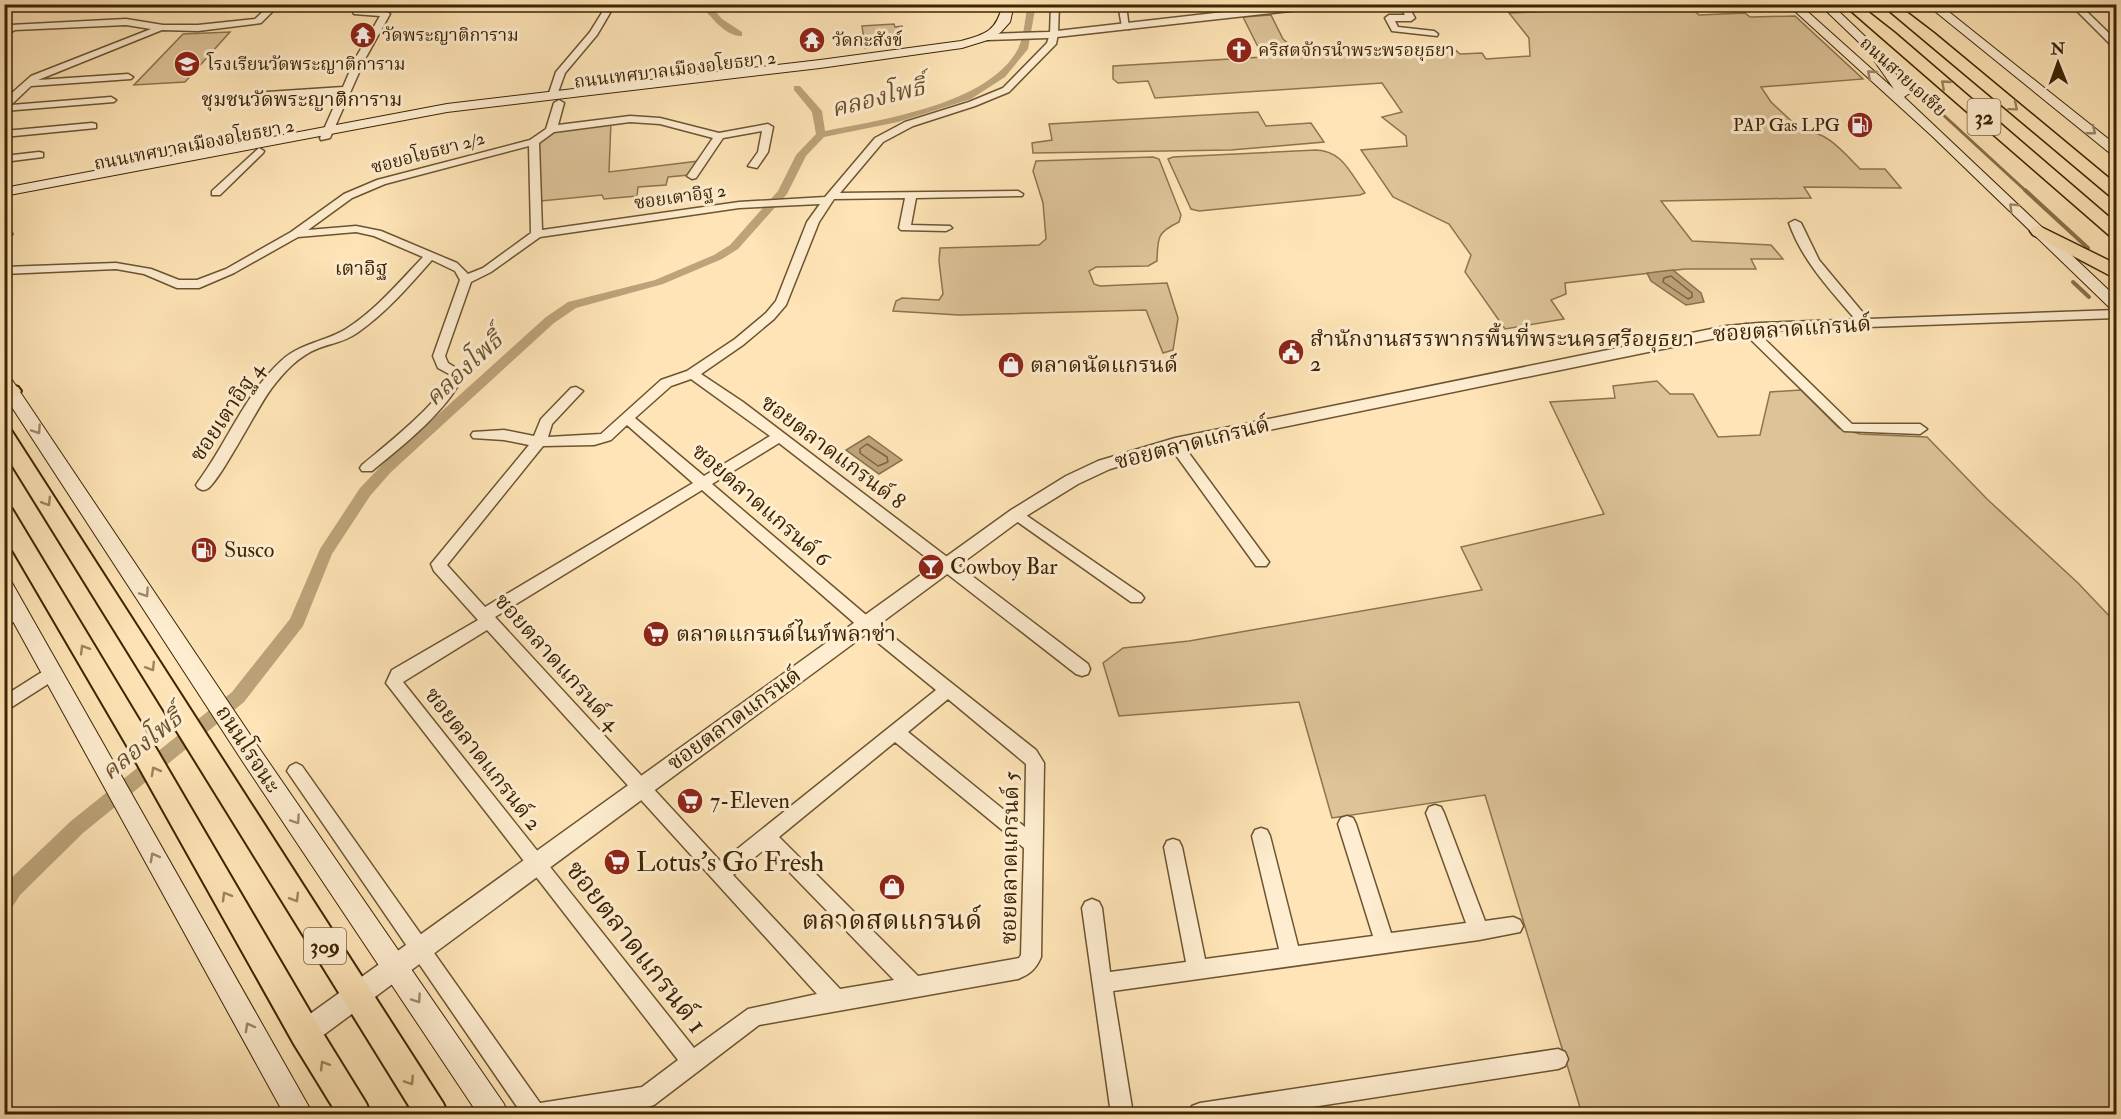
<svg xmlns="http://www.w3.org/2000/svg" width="2121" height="1119" viewBox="0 0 2121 1119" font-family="'IM FELL Double Pica','Noto Serif Thai',serif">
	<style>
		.green { fill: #ddc398; stroke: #8c744e; stroke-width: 1.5 }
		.water { fill: #bca379; stroke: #89704a; stroke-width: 1.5 }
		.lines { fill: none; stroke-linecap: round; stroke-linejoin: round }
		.shore { stroke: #7c643e; stroke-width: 1.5 }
		.stream-far1 { stroke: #89704a; stroke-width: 3 }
		.stream { stroke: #89704a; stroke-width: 4 }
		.canal { fill: #bca379; fill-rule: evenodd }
		.minor-casing { stroke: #6c5430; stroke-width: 3 }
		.tertiary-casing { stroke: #6c5430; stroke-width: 3 }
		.secondary-casing { stroke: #3c2403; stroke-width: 2 }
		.primary-casing { stroke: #3c2403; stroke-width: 4 }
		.trunk-casing { stroke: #3c2403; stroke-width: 3 }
		.minor { fill: #feedd0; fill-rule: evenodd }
		.tertiary { fill: #feedd0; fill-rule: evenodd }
		.secondary { fill: #feedd0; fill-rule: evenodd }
		.primary { fill: #fee4b6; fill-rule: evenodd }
		.trunk { fill: #fee4b6; fill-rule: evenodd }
		.oneway { stroke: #9d886a }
		.oneway2 { stroke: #9d845c }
		.labels { text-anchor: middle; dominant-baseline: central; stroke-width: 6; stroke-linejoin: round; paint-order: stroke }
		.far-poi-label { font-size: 18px; fill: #3c2403; stroke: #feedd0; text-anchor: start }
		.far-street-label { font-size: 18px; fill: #3c2403; stroke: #feedd0 }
		.far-neighbourhood-label { font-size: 20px; fill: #3c2403; stroke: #feedd0 }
		.shield { fill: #feedd0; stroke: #766040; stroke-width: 1.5 }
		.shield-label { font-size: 21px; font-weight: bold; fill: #3c2403 }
		.street-label { font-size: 22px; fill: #3c2403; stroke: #feedd0 }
		.poi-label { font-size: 22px; fill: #3c2403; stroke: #feedd0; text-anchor: start }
		.water-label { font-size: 24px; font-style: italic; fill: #69502c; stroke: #feedd0 }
		.near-poi-label { font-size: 27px; fill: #3c2403; stroke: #feedd0; text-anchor: start }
		.near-street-label { font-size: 27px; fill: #3c2403; stroke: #feedd0 }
	</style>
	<rect width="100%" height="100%" fill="#fee4b6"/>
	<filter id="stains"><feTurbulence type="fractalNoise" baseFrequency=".00333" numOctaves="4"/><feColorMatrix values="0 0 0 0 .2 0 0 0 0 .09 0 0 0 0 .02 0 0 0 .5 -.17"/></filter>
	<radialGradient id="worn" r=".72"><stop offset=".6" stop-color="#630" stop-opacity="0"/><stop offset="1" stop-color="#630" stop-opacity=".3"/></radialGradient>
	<g class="green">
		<path d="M1649,4L1688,5L1699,15L1745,13L1750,17L1795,16L1863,79L1761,87L1771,102L1802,131C1826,130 1843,152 1860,169H1885L1901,188L1804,187L1811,198L1661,201L1692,241L1771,245L1783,259H1751L1756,269H1685L1565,283L1566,294L1551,300L1564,319L1505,329L1465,272L1471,255L1449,224L1393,197L1361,150L1407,146L1406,136L1382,117L1402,112L1382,83L1155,98L1148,81L1118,83L1113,79V66L1263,57L1243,17L1271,15L1283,39L1302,55L1451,46L1460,54L1482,53L1486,59L1530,56L1529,38L1509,13L1650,7Z"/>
		<path d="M894,24L895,27L902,26L903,42L865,48L862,26Z"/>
		<path d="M230,32L185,82L134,85L183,34Z"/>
		<path d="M1258,112L1266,126L1311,123L1324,142L1231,150L1033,153L1032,143L1052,140L1049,124Z"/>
		<path d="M611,122L609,172L699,161L689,175L668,177L666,185L638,187L637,196L604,199L602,195L541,201L538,144L556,129Z"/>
		<path d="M1316,150C1343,151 1350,173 1365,193L1360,195L1199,211L1191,209L1168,159L1173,157Z"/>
		<path d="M1153,157L1159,159L1181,215L1179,222C1156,233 1158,238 1157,261L1148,266L1096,267L1089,271L1094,284L1100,286L1167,283L1178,318L1173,350L1163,353L1146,310L959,315L893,311L896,301L902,298L939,300L943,294L939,261L940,248L1039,245L1046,239L1043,203L1033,171L1036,161Z"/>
		<path d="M1657,381L1670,394H1693L1718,437L1760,435L1770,392L1801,390L1839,428L1860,434L1927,437L1987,499L2078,583L2116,623V1114H1582L1485,795L1332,818L1299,702L1119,716L1103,663L1123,648L1189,641L1482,590L1461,547L1604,514L1550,402L1615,398L1613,386Z"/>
	</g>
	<g class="water">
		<path d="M1673,270L1701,293L1704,302L1686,305L1651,281L1647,273Z"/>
		<path d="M869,436L902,460L879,474L846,450Z"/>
	</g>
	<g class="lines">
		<g class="shore">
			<path d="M1671,276L1692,293V297L1688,299L1663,282L1664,278Z"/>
			<path d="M867,444L887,457L888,462L878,466L860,453V449Z"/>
		</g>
		<path class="stream-far1" d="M1914,88L2027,192"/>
		<g class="stream">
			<path d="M2025,190L2088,248"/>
			<path d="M4,240L12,234"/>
			<path d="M2073,282L2089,297"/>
		</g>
		<g class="canal">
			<path d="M700,4H709L722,19L742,32V36C726,37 710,16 700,4Z"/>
			<path d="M1028,4H1036L1028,49L1005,77L971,99L898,122L824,137L806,156L787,194L738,249L722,259L663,284L576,308L554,323L391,472L370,496L332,554L303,626L244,702L83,833L20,895L11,909L4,912L6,883L71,821L232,692L290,619L320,549L360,488L381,466L546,317L568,302L655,280L714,255L730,245L778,191L796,155L816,134L812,112L794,90V86H800L822,111L825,131C881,120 989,104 1018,49C1024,37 1025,18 1028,4Z"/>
		</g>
		<defs>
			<g id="minor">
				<path d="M271,4H280L261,23L198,31L162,30L38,80L128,74L133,77L131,79L31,86L11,105L111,97L116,100L114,102L4,111V100L31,76L151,29L126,25L15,30L4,36V29L10,25L126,19L163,25H198L255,19Z"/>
				<path d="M357,4H366L363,10L386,11L390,14L365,59L330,138L321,140L320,138L340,93L267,98L262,95L267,92L343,87L355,59L380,16L354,14L353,12Z"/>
				<path d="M1051,4H1059L1058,34L1056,44L1009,92L975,106L913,126L883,142L840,193L1018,191L1023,194L1022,196L916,198L911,225L950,226L952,228L946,231L901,230L899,228L905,198L834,199L819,222L786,305L774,319L743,345L701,374L743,402L1088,664L1090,669L1088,674L1082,676L1076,674L779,443L712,484L872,620L1036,750L1044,763L1041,957C1036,969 1030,974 1018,979L759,1025L654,1105C614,1119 564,1114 522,1114L287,771L290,766L296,763L302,766L540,1103L642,1087L678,1060L386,683L392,670L478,620L434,571L431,564L529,445L504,440L473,438L471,435L473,432L504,430L534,436L541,419L571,388L576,387L583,391L552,424L548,437L601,434L661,380L687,371L735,339L766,313L776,301L807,222L820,204L739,208L540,237L491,272L471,282L445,356L448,363L464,373C451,408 401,447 372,471H362L360,468L362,465C387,444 439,404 451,375L438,368L433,356L460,280L455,271L432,260C409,286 386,313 357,333C344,342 332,343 319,348C298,356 284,372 271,389C258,406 219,483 207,489C203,491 202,490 198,488L196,485L198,482C227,443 245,394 281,361C300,343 325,342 346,329C376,310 399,282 423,257L374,236L356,232L298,237L234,273L199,288H177L144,274L116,269L4,274V267L116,263L151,269L179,280H197L226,269L291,232L344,194L377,180L530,140L546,129L554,103L559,100L564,103L558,125L630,116L660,118L719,133L768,124L773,127L768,152L757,168L748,166L758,152L762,131L723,138L696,178L692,179L687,176L713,138L660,124L630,122L554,132L539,143L542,230L739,202L825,197L875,138L905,122L969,102L1003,88L1047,43L1050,34ZM529,146L531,233L483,268L468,274L457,263L381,231L356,226L308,230L352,198L385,184ZM691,379L770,436L704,476L635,418L671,386ZM627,425L693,483L485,607L447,565L543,446L594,445L611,440ZM702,490L860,628L936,690L721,862L495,617ZM487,630L817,994L748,1009L694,1048L403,682ZM948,699L1026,764L1025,827L908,732ZM895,742L1024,848L1021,955L1019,958L918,976L779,837ZM766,848L894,980L840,989L733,875Z"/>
				<path d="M1118,4H1126L1129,29L1122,27Z"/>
				<path d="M1398,4H1407L1415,18L1411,21H1395L1398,27L1434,31L1438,34L1437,36L1392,31L1385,18L1389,15H1405Z"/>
				<path d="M2070,4H2079L2116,40V48L2113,47Z"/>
				<path d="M603,11L610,13L597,35L565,73L556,98H550L548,96L556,72L590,32Z"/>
				<path d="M92,123L96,124V128L4,137V131Z"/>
				<path d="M259,148L264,151L263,153L220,195H212V191Z"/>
				<path d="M39,152L43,153V157L4,162V156Z"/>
				<path d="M1795,220L1801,223L1819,260L1869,320V326H1861C1834,294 1803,263 1789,223Z"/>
				<path d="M1746,324L1750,325L1852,424H1920L1927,429L1920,434L1844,431L1742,331L1740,328L1742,325Z"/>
				<path d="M1175,439L1180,441L1266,558L1269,562L1266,566H1256L1170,447L1168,444Z"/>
				<path d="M1017,509L1141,594L1144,598L1141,602H1131L1012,518L1010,514L1012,510Z"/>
				<path d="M20,607L26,609L28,613L26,617L4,626V613Z"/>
				<path d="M53,665L59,667L61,672L59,677L4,712V696Z"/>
				<path d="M1435,805L1441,807L1444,813L1485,921L1513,917L1520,920L1523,926L1520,932L1479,940L1113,991L1133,1114H1111L1082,908L1085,902L1092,899L1099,902L1102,908L1110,972L1186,962L1164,847L1167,841L1173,839L1179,841L1182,847L1205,959L1279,949L1252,836L1255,830L1261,828L1267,830L1270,836L1298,946L1373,936L1338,824L1341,818L1347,816L1353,818L1356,824L1391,933L1466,923L1426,813L1429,807Z"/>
				<path d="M1558,1049L1565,1052L1568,1059L1565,1066L1558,1069L1266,1114H1189L1192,1106L1200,1103Z"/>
			</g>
			<g id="tertiary">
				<path d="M1295,4H1332L1327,7L1048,38L987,40L982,37L987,34L1048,32Z"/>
				<path d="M2116,310V318L1759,331L1726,336L1176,449L1110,469L1078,484L1023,518L314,1042L305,1045L296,1042L293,1033L296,1024L1011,510L1066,476L1098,461L1175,438L1726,326L1759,323Z"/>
			</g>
			<g id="secondary">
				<path d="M1003,4H1014L1010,22L1001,32L991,39L962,48L820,68L447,112L4,196V188L447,104L820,60L961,41C987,34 996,31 1003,4Z"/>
				<path d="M1787,4H1799L1894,89L1866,49L1819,4H1831L1874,45L1910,93L1904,97L2116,297V310L2110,308L1932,136Z"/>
				<path d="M1926,4H1939L2116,145V155L2111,154Z"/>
				<path d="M4,376L10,377L259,748L504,1104L508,1114H478L243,762L4,395Z"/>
				<path d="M4,579L11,581L313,1114H284L4,605Z"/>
			</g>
			<g id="primary">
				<path d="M11,385L18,387L21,391L18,395L4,399V386Z"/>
				<path d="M4,428L11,430L443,1103L448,1114H414L4,452Z"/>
				<path d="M4,507L12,509L144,728L316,1022L366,1103L371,1114H337L294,1044L126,744L4,535Z"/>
			</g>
			<g id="trunk">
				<path d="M1843,4H1858L1895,33L2116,223V237L2110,236Z"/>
				<path d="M1881,4H1896L1934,33L2116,184V197L2110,196Z"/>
				<path d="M2039,226L2116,264V276L2109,275L2033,235L2030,231L2033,227Z"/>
			</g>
		</defs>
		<use href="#minor" class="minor-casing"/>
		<use href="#tertiary" class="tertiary-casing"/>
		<use href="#secondary" class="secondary-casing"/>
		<use href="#primary" class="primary-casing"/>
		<use href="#trunk" class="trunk-casing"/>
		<use href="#minor" class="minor"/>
		<use href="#tertiary" class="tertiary"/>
		<use href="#secondary" class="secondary"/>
		<use href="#primary" class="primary"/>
		<use href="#trunk" class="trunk"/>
	</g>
	<defs><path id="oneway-chevron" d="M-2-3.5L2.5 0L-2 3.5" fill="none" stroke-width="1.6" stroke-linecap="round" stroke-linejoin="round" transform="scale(1.5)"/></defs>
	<g class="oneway">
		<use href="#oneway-chevron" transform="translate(1871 74) rotate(-139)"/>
		<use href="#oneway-chevron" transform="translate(2092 131) rotate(38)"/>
		<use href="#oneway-chevron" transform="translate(2013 207) rotate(-136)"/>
		<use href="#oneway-chevron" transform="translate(37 430) rotate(56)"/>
		<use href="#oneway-chevron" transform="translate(145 593) rotate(56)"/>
		<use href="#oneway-chevron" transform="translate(296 820) rotate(56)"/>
		<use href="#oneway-chevron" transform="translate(154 857) rotate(-119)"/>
		<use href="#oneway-chevron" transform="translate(417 999) rotate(56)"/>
		<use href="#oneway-chevron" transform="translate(249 1027) rotate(-119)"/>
	</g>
	<g class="oneway2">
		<use href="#oneway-chevron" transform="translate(1945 84) rotate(-139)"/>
		<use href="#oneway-chevron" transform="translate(2014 107) rotate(40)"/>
		<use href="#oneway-chevron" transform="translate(47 502) rotate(58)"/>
		<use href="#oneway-chevron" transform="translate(84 649) rotate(-121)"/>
		<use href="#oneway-chevron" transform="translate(151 667) rotate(58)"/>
		<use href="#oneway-chevron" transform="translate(155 771) rotate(-119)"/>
		<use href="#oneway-chevron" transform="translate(226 896) rotate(-120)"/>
		<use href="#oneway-chevron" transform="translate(295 898) rotate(59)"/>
		<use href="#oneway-chevron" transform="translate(324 1065) rotate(-121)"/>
		<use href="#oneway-chevron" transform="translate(410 1081) rotate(57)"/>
	</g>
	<defs>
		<symbol id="temple-disc" viewBox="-11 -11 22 22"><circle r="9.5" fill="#8f2418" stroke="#feedd0"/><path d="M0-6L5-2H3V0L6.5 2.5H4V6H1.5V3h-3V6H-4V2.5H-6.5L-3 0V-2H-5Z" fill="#fff"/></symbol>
		<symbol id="church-disc" viewBox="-11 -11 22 22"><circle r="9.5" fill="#8f2418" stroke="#feedd0"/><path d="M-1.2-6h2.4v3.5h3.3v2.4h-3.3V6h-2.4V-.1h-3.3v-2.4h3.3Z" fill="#fff"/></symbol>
		<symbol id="school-disc" viewBox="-11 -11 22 22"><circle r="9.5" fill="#8f2418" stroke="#feedd0"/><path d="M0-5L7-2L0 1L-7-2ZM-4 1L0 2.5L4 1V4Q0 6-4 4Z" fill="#fff"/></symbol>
		<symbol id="fuel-disc" viewBox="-11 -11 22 22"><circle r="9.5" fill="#8f2418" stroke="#feedd0"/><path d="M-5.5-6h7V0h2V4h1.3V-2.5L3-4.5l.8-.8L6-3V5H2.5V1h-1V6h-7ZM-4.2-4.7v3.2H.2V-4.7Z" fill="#fff"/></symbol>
		<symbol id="civic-disc" viewBox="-11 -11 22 22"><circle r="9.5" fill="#8f2418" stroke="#feedd0"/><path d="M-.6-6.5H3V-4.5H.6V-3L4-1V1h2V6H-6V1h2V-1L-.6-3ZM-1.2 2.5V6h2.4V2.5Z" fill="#fff"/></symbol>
		<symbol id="shop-disc" viewBox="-11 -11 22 22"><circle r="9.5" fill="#8f2418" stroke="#feedd0"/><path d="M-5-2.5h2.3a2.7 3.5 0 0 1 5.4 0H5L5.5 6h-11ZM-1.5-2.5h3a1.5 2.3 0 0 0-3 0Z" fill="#fff"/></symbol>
		<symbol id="bar-disc" viewBox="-11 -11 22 22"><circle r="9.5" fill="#8f2418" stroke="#feedd0"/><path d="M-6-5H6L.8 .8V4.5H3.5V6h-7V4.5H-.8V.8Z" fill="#fff"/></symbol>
		<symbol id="supermarket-disc" viewBox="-11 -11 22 22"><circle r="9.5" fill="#8f2418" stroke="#feedd0"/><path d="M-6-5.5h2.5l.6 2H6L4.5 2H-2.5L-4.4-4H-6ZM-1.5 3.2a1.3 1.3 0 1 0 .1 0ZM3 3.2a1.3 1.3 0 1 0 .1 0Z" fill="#fff"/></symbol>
	</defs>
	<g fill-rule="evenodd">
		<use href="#temple-disc" x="348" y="20" width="30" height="30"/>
		<use href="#temple-disc" x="797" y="25" width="30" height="30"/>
		<use href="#church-disc" x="1224" y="35" width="30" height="30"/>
		<use href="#school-disc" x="172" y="49" width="30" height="30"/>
		<use href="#fuel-disc" x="1845" y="110" width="30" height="30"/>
		<use href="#civic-disc" x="1276" y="337" width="30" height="30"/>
		<use href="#shop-disc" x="996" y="350" width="30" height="30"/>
		<use href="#fuel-disc" x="189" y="535" width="30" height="30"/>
		<use href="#bar-disc" x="916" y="552" width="30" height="30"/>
		<use href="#supermarket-disc" x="641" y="619" width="30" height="30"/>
		<use href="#supermarket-disc" x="675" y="786" width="30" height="30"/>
		<use href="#supermarket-disc" x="602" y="847" width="30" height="30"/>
		<use href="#shop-disc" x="877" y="872" width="30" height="30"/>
	</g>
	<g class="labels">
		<g class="far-poi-label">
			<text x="382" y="35">วัดพระญาติการาม</text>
			<text x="832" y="40">วัดกะสังข์</text>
			<text x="1258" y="50">คริสตจักรนำพระพรอยุธยา</text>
			<text x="207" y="64">โรงเรียนวัดพระญาติการาม</text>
			<text x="1840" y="125" text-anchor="end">PAP Gas LPG</text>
		</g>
		<g class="far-street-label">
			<text transform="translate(675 70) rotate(-7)">ถนนเทศบาลเมืองอโยธยา 2</text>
			<text transform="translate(1903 77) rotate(42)">ถนนสายเอเชีย</text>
			<text transform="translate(194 145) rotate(-11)">ถนนเทศบาลเมืองอโยธยา 2</text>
			<text transform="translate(428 153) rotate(-15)">ซอยอโยธยา 2/2</text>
			<text transform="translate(680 197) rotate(-8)">ซอยเตาอิฐ 2</text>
		</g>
		<g class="far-neighbourhood-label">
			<text x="302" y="99">ชุมชนวัดพระญาติการาม</text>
			<text x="361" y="268">เตาอิฐ</text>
		</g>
		<g class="shield">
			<rect x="1967.5" y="99" width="33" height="36" rx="4.5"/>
			<rect x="304" y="928" width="42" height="36" rx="4.5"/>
		</g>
		<g class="shield-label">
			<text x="1984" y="117">32</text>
			<text x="325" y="946">309</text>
		</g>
		<g class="street-label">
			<text transform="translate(1792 329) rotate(-4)">ซอยตลาดแกรนด์</text>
			<text transform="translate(227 412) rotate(-56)">ซอยเตาอิฐ 4</text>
			<text transform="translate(1192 443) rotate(-14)">ซอยตลาดแกรนด์</text>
			<text transform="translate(833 452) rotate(37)">ซอยตลาดแกรนด์ 8</text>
			<text transform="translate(761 505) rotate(41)">ซอยตลาดแกรนด์ 6</text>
			<text transform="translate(557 662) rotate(48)">ซอยตลาดแกรนด์ 4</text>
			<text transform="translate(734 719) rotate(-36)">ซอยตลาดแกรนด์</text>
			<text transform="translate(248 749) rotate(57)">ถนนโรจนะ</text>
			<text transform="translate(483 759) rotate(52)">ซอยตลาดแกรนด์ 2</text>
			<text transform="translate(1010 858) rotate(-89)">ซอยตลาดแกรนด์ 5</text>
		</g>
		<g class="poi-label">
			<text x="1310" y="339">สำนักงานสรรพากรพื้นที่พระนครศรีอยุธยา<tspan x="1310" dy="25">2</tspan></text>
			<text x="1030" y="365">ตลาดนัดแกรนด์</text>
			<text x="224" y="550">Susco</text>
			<text x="950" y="567">Cowboy Bar</text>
			<text x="676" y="634">ตลาดแกรนด์ไนท์พลาซ่า</text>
			<text x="710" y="801">7-Eleven</text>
		</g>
		<g class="water-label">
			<text transform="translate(878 98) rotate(-14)">คลองโพธิ์</text>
			<text transform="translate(464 369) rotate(-43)">คลองโพธิ์</text>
			<text transform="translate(142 745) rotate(-39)">คลองโพธิ์</text>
		</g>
		<g class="near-poi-label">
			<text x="636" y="862">Lotus's Go Fresh</text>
			<text x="892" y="920" text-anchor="middle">ตลาดสดแกรนด์</text>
		</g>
		<g class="near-street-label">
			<text transform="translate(636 947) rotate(52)">ซอยตลาดแกรนด์ 1</text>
		</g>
	</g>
	<rect width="2121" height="1119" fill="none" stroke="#fee4b6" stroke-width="24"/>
	<rect x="6" y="6" width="2109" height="1107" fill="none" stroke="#3c2403" stroke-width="3"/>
	<rect x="12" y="12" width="2097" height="1095" fill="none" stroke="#3c2403" stroke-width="1.5"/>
	<g transform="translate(2058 63) rotate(359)" stroke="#feedd0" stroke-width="4.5" paint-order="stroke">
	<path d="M0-4.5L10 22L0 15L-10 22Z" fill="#3c2403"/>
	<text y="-9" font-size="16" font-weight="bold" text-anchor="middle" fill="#3c2403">N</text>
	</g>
	<rect width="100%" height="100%" filter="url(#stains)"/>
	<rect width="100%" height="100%" fill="url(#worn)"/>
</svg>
